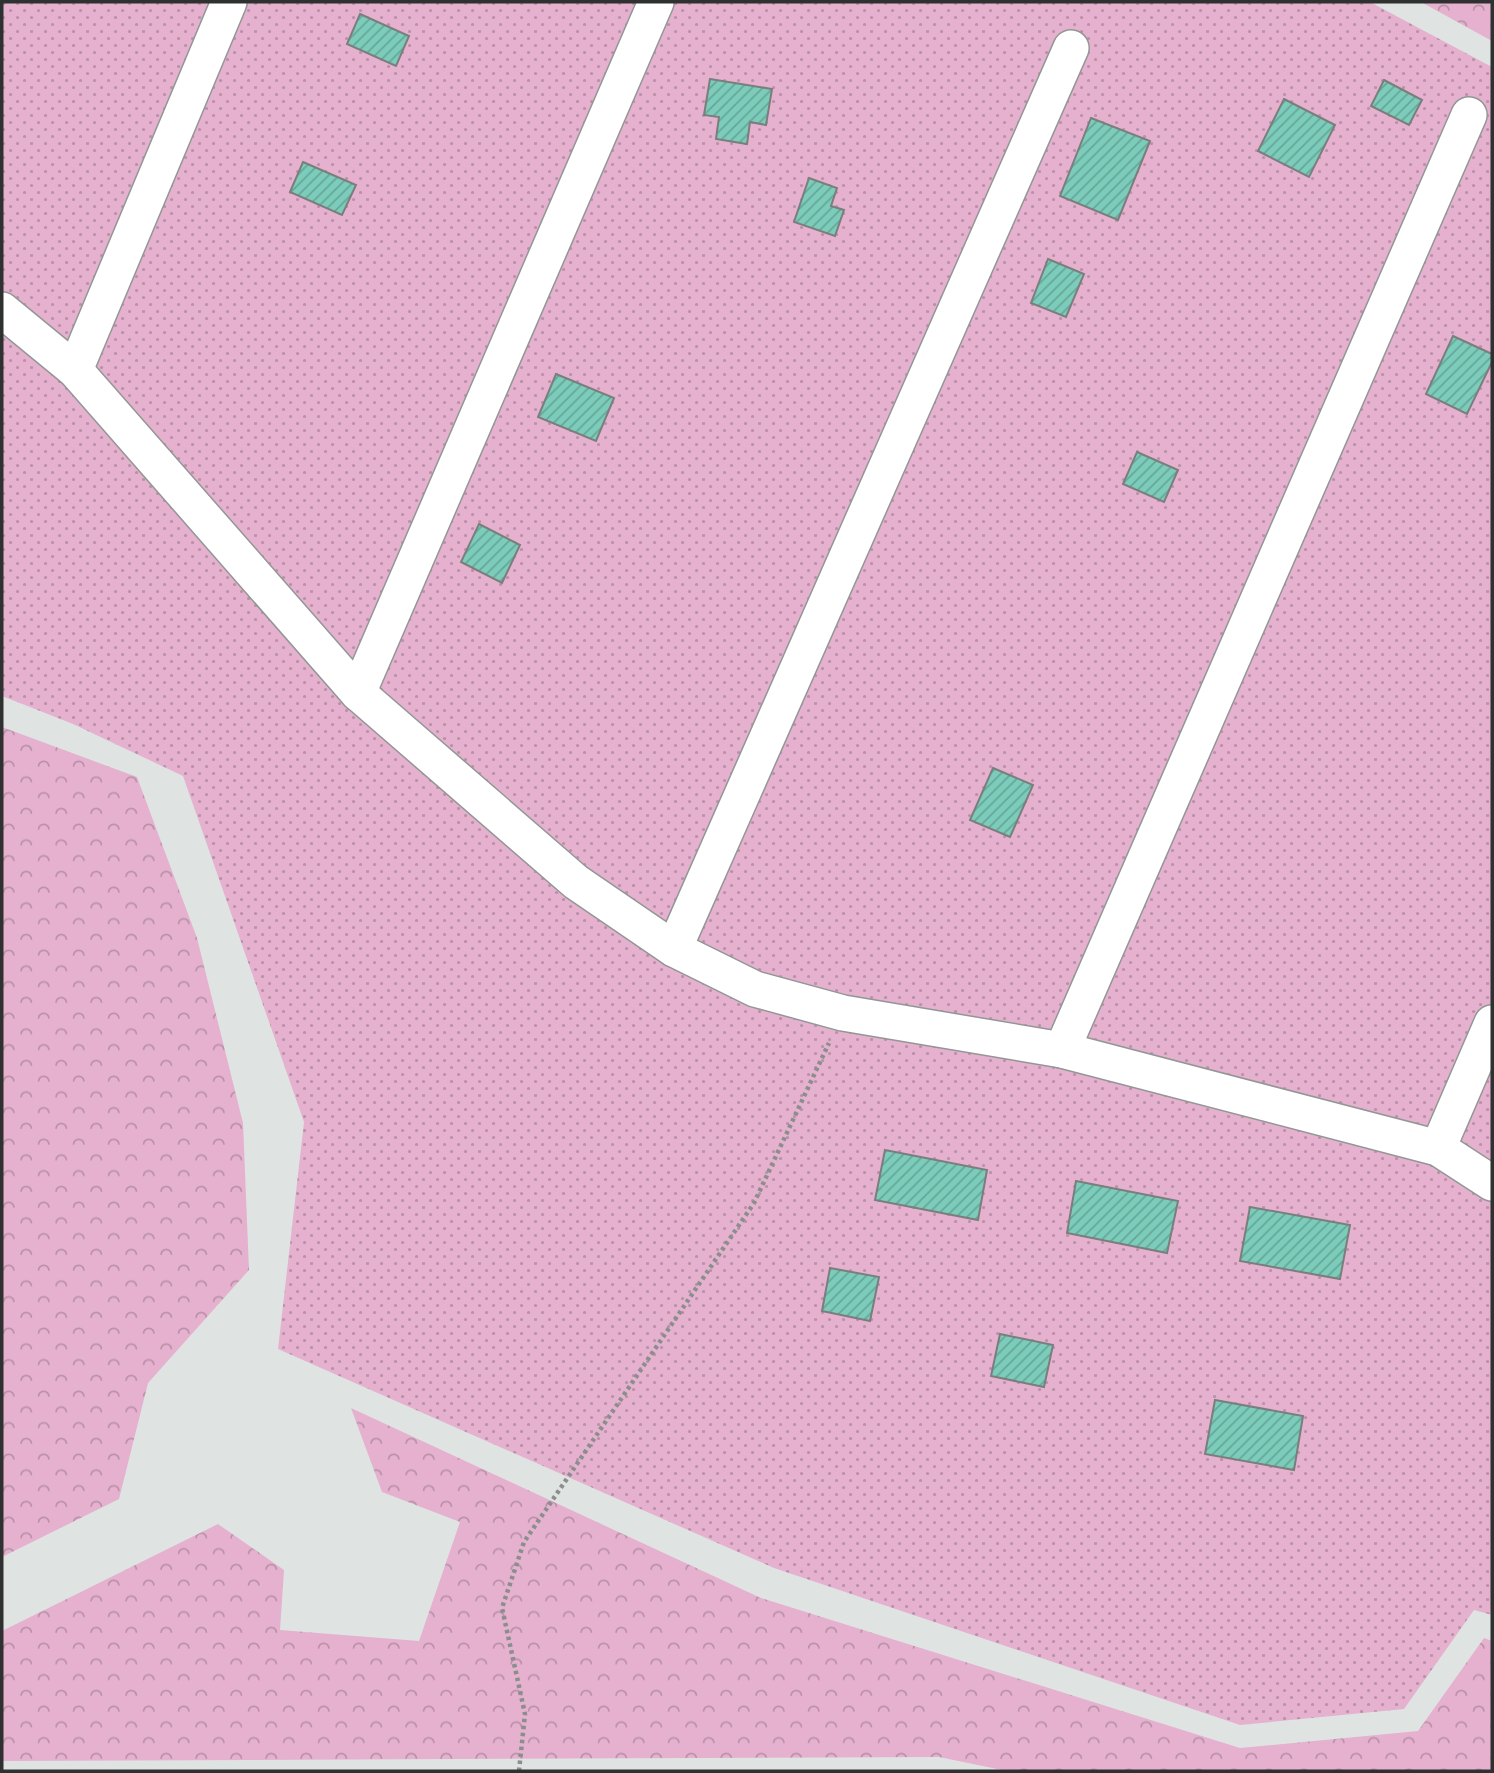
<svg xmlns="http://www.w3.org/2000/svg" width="1494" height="1773" viewBox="0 0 1494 1773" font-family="'Exo 2',sans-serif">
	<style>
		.forest { fill: url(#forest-crowns) }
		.garden { fill: url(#garden-dots) }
		.building { fill: url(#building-hatch); stroke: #7a7e7d; stroke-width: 2 }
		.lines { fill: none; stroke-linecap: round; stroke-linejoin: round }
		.minor-casing { stroke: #929795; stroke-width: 38 }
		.path { stroke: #8a8e8d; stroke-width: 4.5; stroke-dasharray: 3.5 3.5; stroke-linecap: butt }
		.minor { stroke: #fff; stroke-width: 35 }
	</style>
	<defs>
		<pattern id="forest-crowns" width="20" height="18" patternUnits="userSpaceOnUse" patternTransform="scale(1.75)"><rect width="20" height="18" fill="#e5b1cf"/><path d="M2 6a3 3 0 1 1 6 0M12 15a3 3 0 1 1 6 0" fill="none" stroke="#ba91a8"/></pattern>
		<pattern id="garden-dots" width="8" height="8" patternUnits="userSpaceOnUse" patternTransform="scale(1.75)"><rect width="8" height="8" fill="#e5b1cf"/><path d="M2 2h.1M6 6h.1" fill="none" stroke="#ba91a8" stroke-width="1.8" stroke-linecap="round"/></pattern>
		<pattern id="building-hatch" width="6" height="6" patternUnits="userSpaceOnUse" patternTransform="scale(1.75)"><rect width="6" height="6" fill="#7cccbb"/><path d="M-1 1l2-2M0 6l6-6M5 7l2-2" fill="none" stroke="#66a698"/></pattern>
	</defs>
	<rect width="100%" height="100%" fill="#dfe4e3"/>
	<g class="forest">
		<path d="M1421,2H1492V41Z"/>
		<path d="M2,727L137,777L197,938L243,1123L249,1270L148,1383L119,1499L2,1557Z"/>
		<path d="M351,1408L761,1598L1240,1748L1418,1731L1484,1638L1492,1641V1771H1007L939,1757L2,1761V1631L218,1524L284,1570L280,1630L419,1641L460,1522L382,1492Z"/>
	</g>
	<path class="garden" d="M2,2H1370L1492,67V1615L1474,1610L1404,1709L1240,1725L774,1568L278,1349L304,1122L183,776L73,724L2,696Z"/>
	<g class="building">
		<path d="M360,14L409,36L396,66L347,44Z"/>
		<path d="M710,79L772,89L766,125L750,122L747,144L716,139L719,117L704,115Z"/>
		<path d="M1384,80L1422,100L1409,125L1371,106Z"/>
		<path d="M1284,99L1335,125L1309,177L1258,151Z"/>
		<path d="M1091,118L1150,141L1118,220L1060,196Z"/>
		<path d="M303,162L356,185L342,215L290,192Z"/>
		<path d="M809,178L837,188L831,206L844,210L835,236L794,222Z"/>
		<path d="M1048,259L1084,274L1066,317L1031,303Z"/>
		<path d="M1453,336L1492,354V362L1467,414L1426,394Z"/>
		<path d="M556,374L614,398L596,441L538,417Z"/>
		<path d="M1137,452L1178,470L1164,502L1123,484Z"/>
		<path d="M479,524L520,545L502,583L461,562Z"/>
		<path d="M993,768L1033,785L1010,837L970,820Z"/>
		<path d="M885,1150L987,1170L978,1220L875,1200Z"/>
		<path d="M1076,1181L1178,1201L1167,1253L1067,1233Z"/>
		<path d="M1250,1207L1350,1225L1340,1279L1240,1261Z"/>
		<path d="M830,1268L879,1277L870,1321L822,1311Z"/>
		<path d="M1000,1334L1053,1345L1044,1387L991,1376Z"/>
		<path d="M1215,1400L1303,1416L1294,1470L1205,1454Z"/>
	</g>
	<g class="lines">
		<defs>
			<g id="minor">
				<path d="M2,310L75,370L358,693L576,882L674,949L755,989L843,1013L1062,1050L1438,1148L1492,1183"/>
				<path d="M75,370L229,2"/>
				<path d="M358,693L656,2"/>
				<path d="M674,949L1071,48"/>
				<path d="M1062,1050L1469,115"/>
				<path d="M1438,1148L1492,1023"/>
			</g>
		</defs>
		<use href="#minor" class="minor-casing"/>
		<path class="path" d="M519,1771L525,1714L502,1608L524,1542L754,1203L829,1043"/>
		<use href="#minor" class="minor"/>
	</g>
	<rect width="1494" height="1773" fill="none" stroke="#2f3130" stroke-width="7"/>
</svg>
